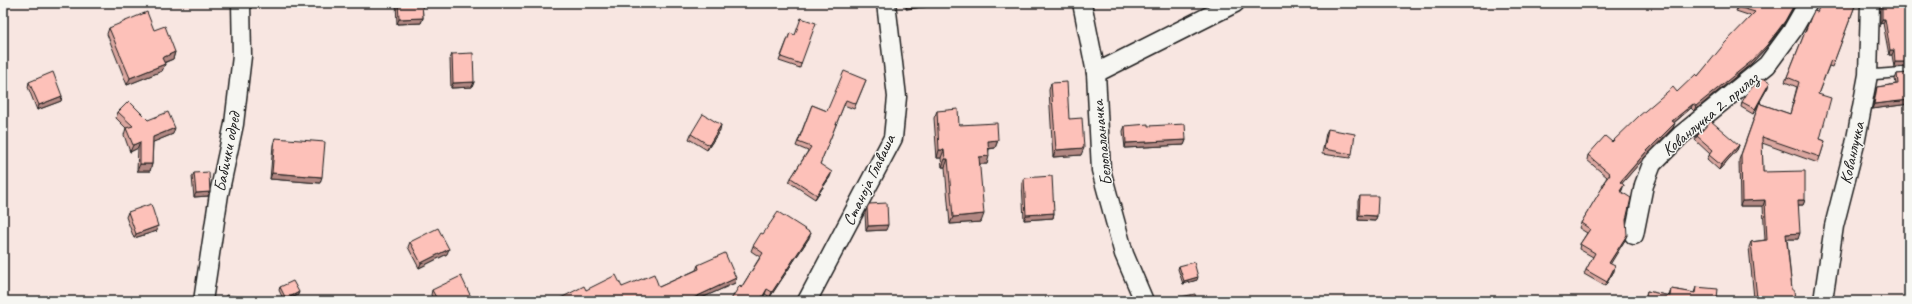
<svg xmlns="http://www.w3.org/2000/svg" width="1912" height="304" viewBox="0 0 1912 304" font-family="Caveat,sans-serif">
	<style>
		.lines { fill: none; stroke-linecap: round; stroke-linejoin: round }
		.service-casing { stroke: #1c1c1c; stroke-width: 12 }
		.minor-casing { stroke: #1c1c1c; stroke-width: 21 }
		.service { stroke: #f6f6f2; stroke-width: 9 }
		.minor { stroke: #f6f6f2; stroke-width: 18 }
		.wall { fill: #daa69f; stroke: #1c1c1c }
		.shaded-wall { fill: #b18782; stroke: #1c1c1c }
		.building { fill: #fdc1b9; stroke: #1c1c1c }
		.labels { text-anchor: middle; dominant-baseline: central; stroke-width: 3; stroke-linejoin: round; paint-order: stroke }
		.street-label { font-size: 17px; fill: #1c1c1c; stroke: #f6f6f2 }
	</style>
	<rect width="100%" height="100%" fill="#f8e6e1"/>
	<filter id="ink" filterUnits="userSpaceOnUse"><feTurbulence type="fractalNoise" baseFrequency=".025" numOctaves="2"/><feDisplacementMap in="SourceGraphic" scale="8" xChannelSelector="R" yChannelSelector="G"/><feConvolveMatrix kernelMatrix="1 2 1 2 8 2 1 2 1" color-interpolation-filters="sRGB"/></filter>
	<g filter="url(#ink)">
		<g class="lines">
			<defs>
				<path id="service" d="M1868,75L1909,72"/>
				<g id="minor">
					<path d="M1082,3L1096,73L1101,170L1124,254L1144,301"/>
					<path d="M1096,73L1235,3"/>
					<path d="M1634,235L1644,185L1652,164L1681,135L1767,65L1792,31L1808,3"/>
					<path d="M203,301L219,194L234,124L242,56L241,3"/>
					<path d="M807,301L893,138L897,97L886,3"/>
					<path d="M1823,301L1834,226L1855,144L1868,75L1870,3"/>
				</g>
			</defs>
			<use href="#service" class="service-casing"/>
			<use href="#minor" class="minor-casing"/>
			<use href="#service" class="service"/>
			<use href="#minor" class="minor"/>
		</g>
		<g class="wall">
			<path d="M396,3H422L423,18L421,23L397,24Z"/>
			<path d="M906,3H940L939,5L906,9Z"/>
			<path d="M1739,3L1793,8L1783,25L1765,49L1751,64L1694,111L1691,108L1674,123L1673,128L1645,157L1622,183V190L1621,192L1626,220L1625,240L1610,263L1614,271L1605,286L1584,274L1586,270L1593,257L1579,249L1580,244L1587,233L1579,228L1581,223L1603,187L1602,186L1604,182L1607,177L1587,160L1588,155L1612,142L1677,92L1698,76L1751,16L1736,11Z"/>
			<path d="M1856,3L1832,67L1829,66L1818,94L1820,139L1825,141L1818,163L1762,143L1763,172L1805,200L1803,205H1798V239H1787L1792,290L1795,301H1644L1647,291L1669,296L1671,289L1694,293L1696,287L1717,298H1754L1749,247L1751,242L1765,240L1763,206H1740L1739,160L1760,101L1753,114L1741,107L1742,102L1768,87L1760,101L1761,104L1790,114L1797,87L1785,82L1811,17L1817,12Z"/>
			<path d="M1880,3H1909V67H1894L1892,55H1889L1883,23L1880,24Z"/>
			<path d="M109,28L175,52L173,59L164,63L165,64L162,71L127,85L107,34Z"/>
			<path d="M790,33L801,64L800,68L779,61Z"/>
			<path d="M452,54L474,82L472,87L451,88L450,59Z"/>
			<path d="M1909,73V104L1872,109L1876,91L1877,87L1896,84L1895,79L1897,74Z"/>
			<path d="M866,80L854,109L844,105L820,164L830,177L815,199L789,182L791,178L808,151L796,146L812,105L827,111Z"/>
			<path d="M29,82L62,96L61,101L37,110L28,87Z"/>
			<path d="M1051,83L1069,119L1081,155L1053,157L1049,90Z"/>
			<path d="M937,111L959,125L998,140L995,148L989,149L987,164H979L981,222L950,224L945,167H942L941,158H937L934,118Z"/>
			<path d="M118,112L148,120L173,134L153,142L152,164L150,171H137L138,148L130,152L124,135L126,128L116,118Z"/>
			<path d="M1125,126L1186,140L1184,145L1125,148L1123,131Z"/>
			<path d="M1328,129L1352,154L1350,158L1322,154L1326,133Z"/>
			<path d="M720,130L707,150L689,139L691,134Z"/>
			<path d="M1697,136L1739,145L1737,150L1719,170L1707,159L1710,154L1695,140Z"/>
			<path d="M275,138L320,183L270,179L273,145Z"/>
			<path d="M194,173L208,196L194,197L192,177Z"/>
			<path d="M1024,178L1054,213L1053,218L1024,220L1022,183Z"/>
			<path d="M1360,196L1377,216L1375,221L1358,220V201Z"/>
			<path d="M867,208L886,230L866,231L865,213Z"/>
			<path d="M128,212L157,231L134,238L126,217Z"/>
			<path d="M763,234L809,238L770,297L765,294L761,301H730L741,288L760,257L751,251L753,246Z"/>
			<path d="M410,242L447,254L419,268L408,247Z"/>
			<path d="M698,265L736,278L735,283L695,301H558L559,299L586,290L622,287H659L696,270Z"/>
			<path d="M1179,266L1197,280L1183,284L1178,269Z"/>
			<path d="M280,287L298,295L286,301H284L279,290Z"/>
			<path d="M432,290L473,301H434L431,295Z"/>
		</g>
		<g class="shaded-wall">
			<path d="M917,3H940L939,5L906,9L908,4Z"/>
			<path d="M1159,3H1168L1158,6Z"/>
			<path d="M1795,3L1793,8L1783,25L1765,49L1751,64L1694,111L1696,106Z"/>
			<path d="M423,18L421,23L397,24L399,19Z"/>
			<path d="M1882,19H1885L1883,23L1880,24Z"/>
			<path d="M1890,50H1894L1892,55H1889Z"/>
			<path d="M175,52L173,59L160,64L162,58Z"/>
			<path d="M1895,62H1909V67H1894Z"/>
			<path d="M165,64L162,71L127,85L130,78Z"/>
			<path d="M474,82L472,87L451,88L453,83Z"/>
			<path d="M1770,82L1768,87L1753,114L1755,109Z"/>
			<path d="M62,96L61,101L37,110L39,105Z"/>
			<path d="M1909,100V104L1872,109L1874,104Z"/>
			<path d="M1693,104L1691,108L1671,125L1672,121Z"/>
			<path d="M1675,123L1673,128L1645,157L1619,187L1620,182L1646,152Z"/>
			<path d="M721,125L720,130L707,150L709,145Z"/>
			<path d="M175,128L173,134L151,143L153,137Z"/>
			<path d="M998,140L995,148L985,149L988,141Z"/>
			<path d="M1186,140L1184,145L1125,148L1126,143Z"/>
			<path d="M140,142L138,148L130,152L133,145Z"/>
			<path d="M1739,145L1737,150L1719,170L1721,165Z"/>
			<path d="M1084,148L1081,155L1053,157L1056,150Z"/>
			<path d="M939,150H944L941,158H937Z"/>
			<path d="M989,156L987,164H976L979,157Z"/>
			<path d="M945,159H948L945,167H942Z"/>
			<path d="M140,164H152L150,171H137Z"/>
			<path d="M832,172L830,177L815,199L817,195Z"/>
			<path d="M272,173L322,177L320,183L270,179Z"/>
			<path d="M1624,185L1622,190L1618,196L1620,191Z"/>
			<path d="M210,192L208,196L194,197L196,193Z"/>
			<path d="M1765,200L1763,206H1740L1742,201Z"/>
			<path d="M1798,200H1805L1803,205H1796Z"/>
			<path d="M1054,213L1053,218L1024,220L1026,215Z"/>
			<path d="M984,214L981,222L950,224L953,217Z"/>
			<path d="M1359,215L1377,216L1375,221L1358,220Z"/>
			<path d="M888,225L886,230L866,231L868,226Z"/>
			<path d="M158,226L157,231L134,238L136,234Z"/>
			<path d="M811,233L809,238L770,297L772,292Z"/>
			<path d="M1800,233L1798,239H1784L1786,234Z"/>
			<path d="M1627,235L1625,240L1608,268L1609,263Z"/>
			<path d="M449,249L447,254L419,268L421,263Z"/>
			<path d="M1615,266L1614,271L1605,286Z"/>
			<path d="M1198,277L1197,280L1183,284L1184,281Z"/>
			<path d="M736,278L735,283L695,301H687Z"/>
			<path d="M767,289L765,294L761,301H760Z"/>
			<path d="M299,292L298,295L285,301L286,299Z"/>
		</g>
		<g class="building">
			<path d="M398,3H422L423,18L399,19Z"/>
			<path d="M1739,3H1795L1785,21L1767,45L1753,60L1696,106L1693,104L1672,121L1675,123L1646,152L1620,182L1624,185L1620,191L1631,198L1626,220L1627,235L1609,263L1615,266L1607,282L1586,270L1595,253L1580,244L1590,229L1581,223L1605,183L1604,182L1610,174L1588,155L1605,136L1612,142L1639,116L1673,87L1677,92L1696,74L1698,76L1725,43L1755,12L1738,7Z"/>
			<path d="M1821,3H1856L1834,62L1831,60L1818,94L1831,98L1820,139L1825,141L1820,157L1762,137L1763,172L1805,171V200H1798L1800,233L1786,234L1792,290H1794L1795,301H1645L1647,291L1670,296L1671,289L1695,293L1696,287L1718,289L1717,298H1757L1751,242L1767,240L1765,200L1742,201L1741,155L1760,101L1761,104L1790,114L1799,82L1787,77L1811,17L1814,11L1817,12Z"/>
			<path d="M1882,3H1909V62H1895L1894,50H1890L1885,19H1882Z"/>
			<path d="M147,12L154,30L165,26L175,52L162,58L165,64L130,78L109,28Z"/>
			<path d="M801,18L816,23L801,64L781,57L790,33L795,35Z"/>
			<path d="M473,53L474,82L453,83L452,54Z"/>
			<path d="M844,71L866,80L856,104L846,100L820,164L832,172L817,195L791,178L811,147L798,142L812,105L827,111Z"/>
			<path d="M53,72L62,96L39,105L29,82Z"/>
			<path d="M1909,73V100L1874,104L1877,87L1898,84L1897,74Z"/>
			<path d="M1763,78L1770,82L1755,109L1742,102L1749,90Z"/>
			<path d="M1067,82L1069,119L1082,118L1084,148L1056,150L1051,83Z"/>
			<path d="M129,101L148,120L168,112L175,128L153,137L152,164H140V142L133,145L126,128L133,126L118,112Z"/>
			<path d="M958,109L959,125L997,123L998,140L988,141L989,156L979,157L984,214L953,217L948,159H945L944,150H939L937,111Z"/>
			<path d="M703,114L721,125L709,145L691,134Z"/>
			<path d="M1711,121L1739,145L1721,165L1709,155L1713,150L1697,136Z"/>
			<path d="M1148,124V126L1185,124L1186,140L1126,143L1125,126Z"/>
			<path d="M1328,129L1355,134L1352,154L1324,149Z"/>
			<path d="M275,138L325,142L322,177L272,173Z"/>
			<path d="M209,172L210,192L196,193L194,173Z"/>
			<path d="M1052,176L1054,213L1026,215L1024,178Z"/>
			<path d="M1360,196H1378L1377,216L1359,215Z"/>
			<path d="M887,203L888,225L868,226L867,208L869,204Z"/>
			<path d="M151,204L158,226L136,234L128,212Z"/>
			<path d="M778,212L811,233L772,292L767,289L760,301H730L740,285L741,288L763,253L753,246L761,233L763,234Z"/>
			<path d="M438,228L449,249L421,263L410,242Z"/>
			<path d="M725,253L736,278L687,301H646V300L644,301H560L559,299L584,286L586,290L616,275L622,287L654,274L659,287L699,269L698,265Z"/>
			<path d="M1194,262L1198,277L1184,281L1179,266Z"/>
			<path d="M461,276L473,301H438L432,290Z"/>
			<path d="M293,281L299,292L286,299L280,287Z"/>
			<path d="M1195,294L1196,301H1171V299Z"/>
			<path d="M226,295L260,300V301H225Z"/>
		</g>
	</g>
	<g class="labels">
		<g class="street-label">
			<text transform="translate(1710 114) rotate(-40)">Кованлучка 2. прилаз</text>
			<text transform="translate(1102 143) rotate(-96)">Белопаланачка</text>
			<text transform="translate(227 152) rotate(-79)">Бабички одред</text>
			<text transform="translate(1852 153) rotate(-77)">Кованлучка</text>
			<text transform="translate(869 180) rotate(-64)">Станоја Главаша</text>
		</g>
	</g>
	<rect width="1912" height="304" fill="none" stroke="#f6f6f2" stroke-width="16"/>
	<rect x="8" y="8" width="1896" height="288" fill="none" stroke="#1c1c1c" stroke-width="1.5" filter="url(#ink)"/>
</svg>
